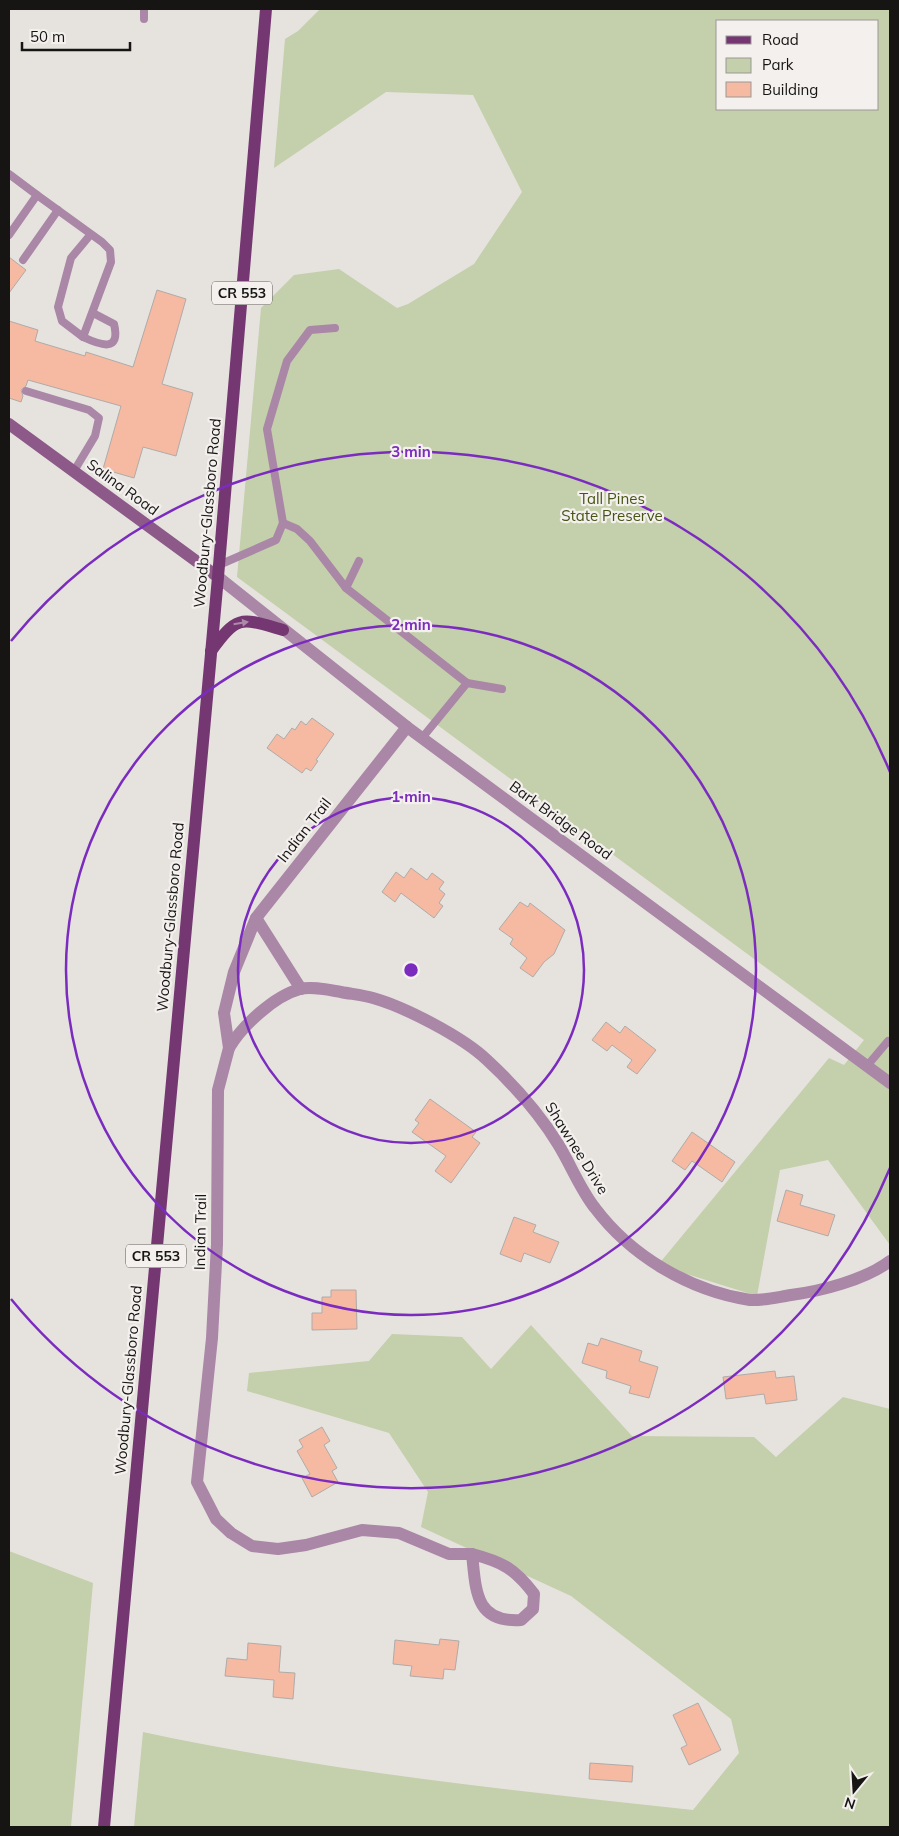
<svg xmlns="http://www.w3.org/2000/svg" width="899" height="1836" viewBox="0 0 899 1836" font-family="Mulish,sans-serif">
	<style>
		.green { fill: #c4cfab; fill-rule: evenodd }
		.building { fill: #f6b9a2; stroke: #afaba9 }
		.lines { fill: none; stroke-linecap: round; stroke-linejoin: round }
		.lane { stroke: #aa86a7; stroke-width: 8 }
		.street { stroke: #aa86a7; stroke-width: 12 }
		.secondary { stroke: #8c5988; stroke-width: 12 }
		.primary { stroke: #753772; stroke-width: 12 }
		.oneway { fill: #ae8aa9 }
		.ring { fill: none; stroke: #7b2cbf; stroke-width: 2.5 }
		.labels { text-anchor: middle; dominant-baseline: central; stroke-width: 4.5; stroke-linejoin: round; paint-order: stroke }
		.shield { fill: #f3f0ed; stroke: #585755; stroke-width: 1 }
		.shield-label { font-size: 14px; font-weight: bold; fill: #161514 }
		.street-label { font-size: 15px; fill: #161514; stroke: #f3f0ed }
		.park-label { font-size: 15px; fill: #475416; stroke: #f3f0ed }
		.centre { fill: #7b2cbf; stroke: #f3f0ed; stroke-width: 2.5 }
		.ring-label { font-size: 15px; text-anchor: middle; font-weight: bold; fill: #7b2cbf; stroke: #f3f0ed; stroke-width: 4.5; stroke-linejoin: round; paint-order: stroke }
	</style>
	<rect width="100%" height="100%" fill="#e6e3df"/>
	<g class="green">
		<path d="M320,9H890V1245L828,1160L780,1170L757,1296L658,1265L829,1058L844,1065L864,1040L237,577L261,308L294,275L339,269L397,308L408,304L474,264L522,192L473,95L386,92L274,168L285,39L298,31ZM718,21H878V109H718Z"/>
		<path d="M531,1325L632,1436L754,1437L776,1457L843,1397L890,1409V1827H134L143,1732C324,1771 508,1790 693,1810L739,1753L731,1719L571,1596L421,1527L428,1492L389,1433L247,1391L249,1373L369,1361L392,1334L462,1337L491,1369Z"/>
		<path d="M9,1551L93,1583L71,1827H9Z"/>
	</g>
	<g class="building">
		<path d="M9,257L26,270L9,293Z"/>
		<path d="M157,290L186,299L162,384L193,393L176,456L143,447L134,478L103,469L121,406L28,380L26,386L21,390L23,396L21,402L9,398V321L38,330L35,341L85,356L86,352L133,367Z"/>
		<path d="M312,718L334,734L316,760L318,761L311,771L306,768L302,773L267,748L277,734L284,739L292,728L295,730L301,721L306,725Z"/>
		<path d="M411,868L427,880L432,873L444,882L439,889L445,894L439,903L443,906L434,918L401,893L395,902L382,892L396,872L404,878Z"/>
		<path d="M520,902L528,907L530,903L565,930L554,954L544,962L533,977L520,968L527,958L510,944L513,939L499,929Z"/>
		<path d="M606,1022L620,1033L625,1026L656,1050L637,1074L627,1067L632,1060L612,1045L607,1051L592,1040Z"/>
		<path d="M430,1099L476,1132L472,1137L480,1143L451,1183L435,1171L446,1156L412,1132L419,1123L415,1120Z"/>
		<path d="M692,1132L735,1162L722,1182L692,1161L685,1170L672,1161Z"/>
		<path d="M786,1190L803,1195L800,1205L835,1215L828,1236L777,1221Z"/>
		<path d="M514,1217L536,1225L533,1232L559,1242L550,1263L524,1253L521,1262L500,1254Z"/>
		<path d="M331,1290H356L357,1329L312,1330V1313H322V1297H331Z"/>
		<path d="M601,1338L642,1351L639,1361L658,1367L649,1398L629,1393L631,1386L606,1378L607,1371L582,1363L588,1343L598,1346Z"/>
		<path d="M775,1371L776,1378L794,1376L797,1400L766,1404L764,1394L726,1399L723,1377Z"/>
		<path d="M322,1427L330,1441L324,1445L337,1468L332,1471L338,1482L312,1497L302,1478L310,1474L297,1451L303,1447L299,1440Z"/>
		<path d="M440,1639L459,1641L455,1670L444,1669L443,1679L410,1676L412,1666L393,1664L395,1640L439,1645Z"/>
		<path d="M248,1643L281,1646L279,1672L295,1673L293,1699L273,1697L274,1680L225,1676L227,1658L247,1660Z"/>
		<path d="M698,1703L721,1750L689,1765L681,1748L687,1745L673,1715Z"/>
		<path d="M590,1763L633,1766L632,1782L589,1779Z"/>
	</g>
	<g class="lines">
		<g class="lane">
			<path d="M144,9V19"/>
			<path d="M9,174L37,195L9,235"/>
			<path d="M37,195L102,242L110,250L111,262L83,337L62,321L58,307L71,258L91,234"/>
			<path d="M23,260L58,210"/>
			<path d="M83,337C100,345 121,353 114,324L93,313"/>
			<path d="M26,391L89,410L99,418L95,436L74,471"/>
			<path d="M283,523L297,529L310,541L346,588L467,683L502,689"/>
			<path d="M219,565L276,540L283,523L267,429L287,361L310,330L335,328"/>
			<path d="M346,588L359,561"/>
			<path d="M422,738L467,683"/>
			<path d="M867,1066L888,1041L890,1043"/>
		</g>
		<g class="street">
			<path d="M218,577L407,727L890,1083"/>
			<path d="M407,727L256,918L234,972L224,1013L229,1048L218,1090L217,1244L212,1338L197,1482L216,1519L231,1533L252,1546L278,1549L306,1545L362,1530L399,1533L449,1554H472"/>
			<path d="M256,918L301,989"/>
			<path d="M229,1048C242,1026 274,996 300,989C312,986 329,990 341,992C351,994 362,995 373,998C405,1007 463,1037 487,1060C514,1085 539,1113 558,1144C571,1165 580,1189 595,1208C631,1256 690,1291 750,1300C762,1301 778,1297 791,1295C821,1291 865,1280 890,1261"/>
			<path d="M472,1554C503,1562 515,1569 534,1594L533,1609L521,1620C475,1623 476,1591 472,1554Z"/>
		</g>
		<path class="secondary" d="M9,424L218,577"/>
		<g class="primary">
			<path d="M211,651C238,614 241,618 283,630"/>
			<path d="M104,1827L218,577L266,9"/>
		</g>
	</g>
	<defs><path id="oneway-solid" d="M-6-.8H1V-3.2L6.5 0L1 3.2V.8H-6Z" transform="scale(1.25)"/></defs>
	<use class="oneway" href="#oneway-solid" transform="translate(241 623) rotate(-9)"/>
	<g class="ring">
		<circle cx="411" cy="970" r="173"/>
		<circle cx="411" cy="970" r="345"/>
		<path d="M890 1168A518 518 0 0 1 11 1299M11 641A518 518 0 0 1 890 772"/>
	</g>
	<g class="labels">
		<g class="shield">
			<rect x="212" y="281.5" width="60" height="23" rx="4"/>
			<rect x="126" y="1244.5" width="60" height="23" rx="4"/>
		</g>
		<g class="shield-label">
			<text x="242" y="293">CR 553</text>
			<text x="156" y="1256">CR 553</text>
		</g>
		<g class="street-label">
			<text transform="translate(123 487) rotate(36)">Salina Road</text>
			<text transform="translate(207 513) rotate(-85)">Woodbury-Glassboro Road</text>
			<text transform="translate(561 820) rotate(36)">Bark Bridge Road</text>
			<text transform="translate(304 830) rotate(-52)">Indian Trail</text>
			<text transform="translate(170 917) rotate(-85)">Woodbury-Glassboro Road</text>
			<text transform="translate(577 1148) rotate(58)">Shawnee Drive</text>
			<text transform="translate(200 1232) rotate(-89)">Indian Trail</text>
			<text transform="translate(128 1380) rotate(-85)">Woodbury-Glassboro Road</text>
		</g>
		<g class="park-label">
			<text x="612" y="498">Tall Pines<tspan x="612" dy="17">State Preserve</tspan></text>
		</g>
	</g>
	<circle cx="411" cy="970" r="8" class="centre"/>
	<g class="ring-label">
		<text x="411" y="457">3 min</text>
		<text x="411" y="630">2 min</text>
		<text x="411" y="802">1 min</text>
	</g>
	<rect width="899" height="1836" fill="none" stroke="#161514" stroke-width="20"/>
	<rect x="716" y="20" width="162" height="90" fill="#f3f0ed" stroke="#9b9896"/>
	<rect x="726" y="36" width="25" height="8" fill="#753772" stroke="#9b9896"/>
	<text x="762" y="45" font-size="15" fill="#161514">Road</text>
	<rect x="726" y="58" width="25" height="15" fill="#c4cfab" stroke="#9b9896"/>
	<text x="762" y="70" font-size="15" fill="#161514">Park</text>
	<rect x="726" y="82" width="25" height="15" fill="#f6b9a2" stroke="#9b9896"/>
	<text x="762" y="95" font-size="15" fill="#161514">Building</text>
	<g transform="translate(854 1791) rotate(198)" stroke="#f3f0ed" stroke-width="4" paint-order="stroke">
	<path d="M0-4L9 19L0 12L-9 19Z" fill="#161514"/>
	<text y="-8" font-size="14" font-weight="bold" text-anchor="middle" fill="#161514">N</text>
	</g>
	<path d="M22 42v8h108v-8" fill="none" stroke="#161514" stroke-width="2.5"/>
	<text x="30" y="42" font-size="15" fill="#161514" stroke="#f3f0ed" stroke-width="4" paint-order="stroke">50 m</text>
</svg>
